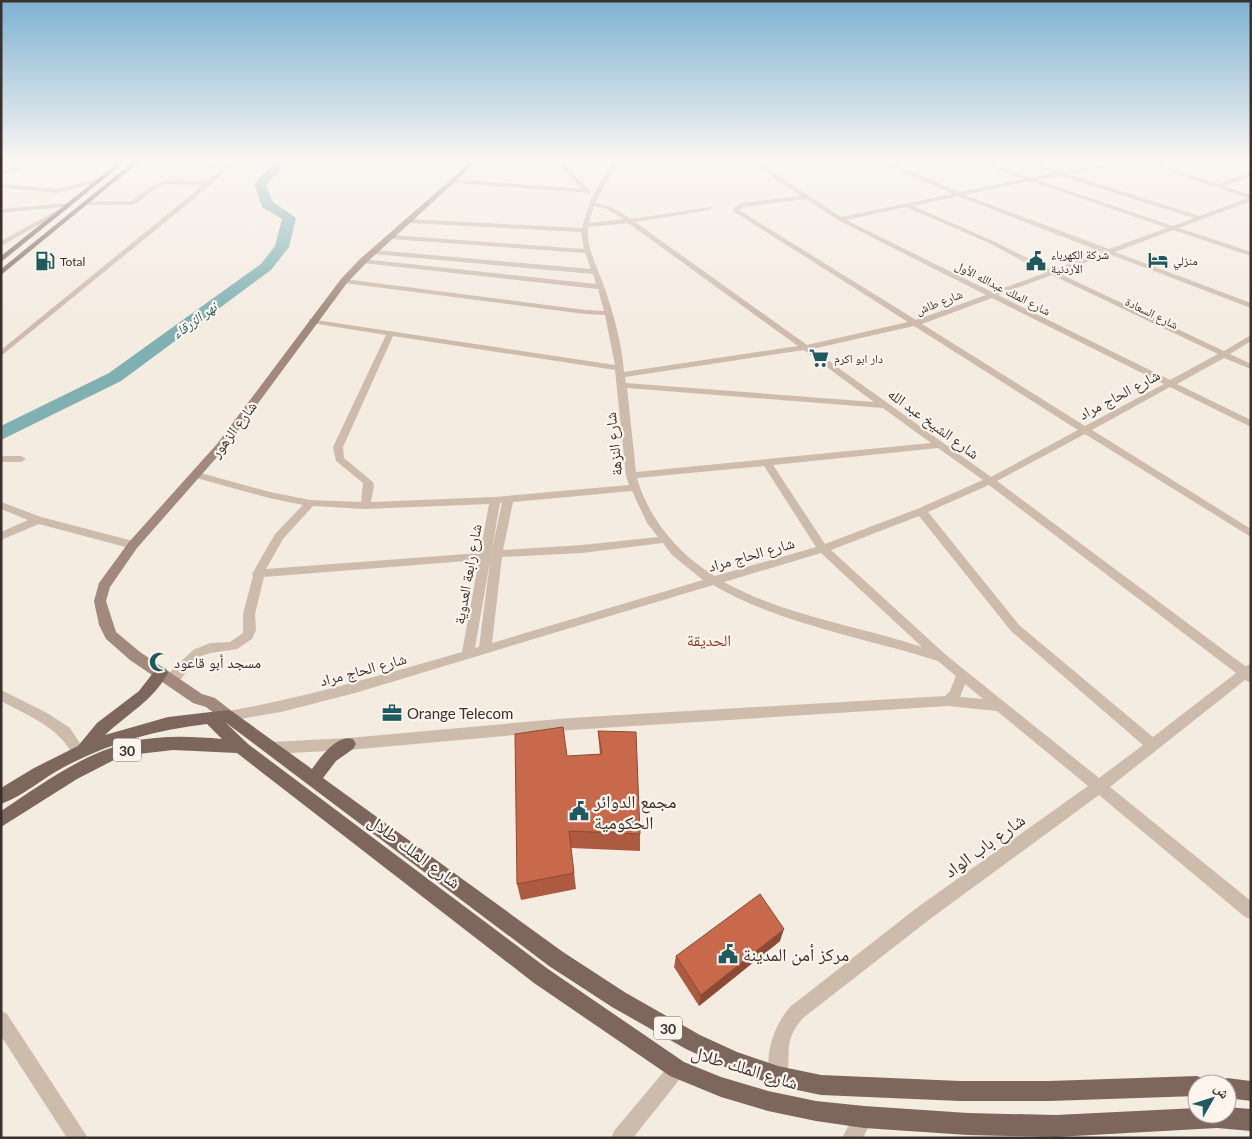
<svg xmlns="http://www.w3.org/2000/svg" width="1252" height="1139" viewBox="0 0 1252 1139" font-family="Lato,'Noto Naskh Arabic',sans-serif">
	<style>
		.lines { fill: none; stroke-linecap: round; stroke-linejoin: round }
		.river { fill: #7fb0b2; fill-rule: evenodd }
		.minor { fill: #cdbbac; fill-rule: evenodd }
		.tertiary { fill: #cdbbac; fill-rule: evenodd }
		.secondary { fill: #a18a7d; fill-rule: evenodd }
		.primary { fill: #7d675c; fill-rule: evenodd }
		.wall { fill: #ac5a40 }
		.shaded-wall { fill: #8c4a34 }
		.building { fill: #c8694b; stroke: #8c4a34 }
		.labels { text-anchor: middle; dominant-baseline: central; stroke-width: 4.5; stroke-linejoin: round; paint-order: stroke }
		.far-poi-label { font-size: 12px; fill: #3b302b; stroke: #fbf5ee; text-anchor: start }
		.far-street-label { font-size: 12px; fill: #3b302b; stroke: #fbf5ee }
		.far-water-label { font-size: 14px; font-style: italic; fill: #1f5a5e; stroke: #fbf5ee }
		.shield { fill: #fbf5ee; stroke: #756b66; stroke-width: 1 }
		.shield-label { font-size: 14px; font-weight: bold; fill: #3b302b }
		.street-label { font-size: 15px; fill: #3b302b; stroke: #fbf5ee }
		.poi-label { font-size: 15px; fill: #3b302b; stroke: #fbf5ee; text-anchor: start }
		.neighbourhood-label { font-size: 16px; fill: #8c3b22; stroke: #fbf5ee }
		.near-poi-label { font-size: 18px; fill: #3b302b; stroke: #fbf5ee; text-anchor: start }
		.near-street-label { font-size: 18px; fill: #3b302b; stroke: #fbf5ee }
	</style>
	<rect width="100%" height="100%" fill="#f4ebe1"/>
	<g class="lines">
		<path class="river" d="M277,161H289L266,185L273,202L296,218L289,247L271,270L121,381L1,440V426L109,373L261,264L275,246L282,219L262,207L254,184Z"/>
		<g class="minor">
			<path d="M39,161H47L1,175V171Z"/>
			<path d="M149,161L226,164L230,161H236L195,198L1,356V350L203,185L166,184L156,188L140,201L132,205H86L83,203L84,202L131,201L152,186L166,180L206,182L223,167L151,163Z"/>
			<path d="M555,161H561L590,191V193L453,183L450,181L453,179L582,189Z"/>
			<path d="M613,161H618L595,203L611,207L631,219L711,207L712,208L709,210L635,222L807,345L908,322L733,211V209L741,203L801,196L751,161H756L841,217L952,194L880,161H886L959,192L1024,179L974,161H980L1031,178L1054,173L1019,161H1025L1062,172L1127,161H1136L1134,163L1068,174L1199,216L1248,198L1139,161H1145L1218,184L1251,172V176L1224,186L1251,195V201L1179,228L1251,252V256L1173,230L1115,252L1251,303V308L1109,254L1058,273L1224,351L1251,335V341L1230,354L1251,364V369L1224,358L1177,384L1251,420V427L1170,387L1092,430L1251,529V537L1085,434L997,481L1245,666L1251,664V683L1245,680L1110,787L1251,901V919L1245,917L1099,795L930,919L803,1018C779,1045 795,1057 784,1082L778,1085L772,1082C762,1059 774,1024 791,1006L918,907L1088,786L997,711L948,706L570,730L348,750L271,754L266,752L264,748L266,744L271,742L348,738L570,718L945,696L950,691L956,676L938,661C862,637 782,625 713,585L355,693L281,712L228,721L223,720L221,716L223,712L228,711C308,697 385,674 462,652L479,560L264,577L255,614L256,630L252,639L237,649L211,653L201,656L176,684L171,685L166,684L165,680L166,676L193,650L210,643L230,642L243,633V614L253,576L252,574L275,534L303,505L269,498L193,477L192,475L193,473L197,472L270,492L310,500L361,502L363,483L336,461L333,447L386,335L312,323H309V319L615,365L605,315L585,314L344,283L340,281L344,279L585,310L604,311L598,289L363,263L360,261L363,259L596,284L593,274L374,254L371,252L374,250L591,269L585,253L391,239L388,237L391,235L584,249L581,232L408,223L405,221L408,219L582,228L590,201ZM1061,176L1194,218L1173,226L1037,180ZM1030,181L1167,228L1109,249L965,195ZM958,196L1102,252L1052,270L993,241L913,206ZM806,199L838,220L986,295L916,320L739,210L743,207ZM594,206L607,209L624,219L589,223ZM906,207L989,243L1045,273L992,292L846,220ZM628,223L798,346L624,372C622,345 614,315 605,289C598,268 586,249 588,227ZM1052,275L1218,354L1170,380L998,295ZM992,298L1164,384L1085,426L922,324ZM914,326L1078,430L991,477L812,349ZM393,336L615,370L626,476L629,485L495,497L371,502L374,486L373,482L344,458L343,447ZM804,350L874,402L626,383L625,377ZM627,388L883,408L931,443L636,472ZM938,448L983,480L917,509L825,544L773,465ZM764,466L816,547L715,576C680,556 648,518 637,478ZM989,485L1236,673L1153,737L1019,625L928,512ZM632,491L647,523L658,537L582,545L503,550L513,502ZM500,503H502L491,554L479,647L475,648ZM489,504L480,553L266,569L283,539L313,506L365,509ZM919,516L1011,631L1143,745L1099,778L946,655L831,550ZM663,543L672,555L703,580L492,643L502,557L582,553ZM821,553L922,647C855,625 786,616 724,582ZM965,684L983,699L960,697Z"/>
			<path d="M100,178L102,181L58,193L1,188V184L58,189Z"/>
			<path d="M69,203L71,204V206L1,213V209Z"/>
			<path d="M1,456H21L26,459L21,462H1Z"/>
			<path d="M1,502L41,517L137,542L138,545L133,549L39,524L1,540V532L28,520L1,509Z"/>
			<path d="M1,690L47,713L70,728L85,751L83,755C75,758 72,754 68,747C53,725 25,714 1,701Z"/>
			<path d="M1,1011L7,1014L88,1138H67L1,1036Z"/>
			<path d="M677,1060L683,1063L686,1069L683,1075L633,1138H611L614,1131L671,1063Z"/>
			<path d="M864,1108L871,1110L873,1117L863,1138H842L857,1110Z"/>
		</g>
		<path class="tertiary" d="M65,206L70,207L1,246V241Z"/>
		<path class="secondary" d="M472,161H478L366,263L347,283L225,448L137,548L110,587L106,601L116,632L140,652L202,694L215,698L233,712L235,716L233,720L228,722L223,720L206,707L193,703L130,660L106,639L99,625L94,601L99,583L129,542L217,444L341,279L360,259Z"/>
		<g class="primary">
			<path d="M120,161H126L1,262V256Z"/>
			<path d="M134,161H140L1,275V269Z"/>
			<path d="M161,667L166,669L168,673C153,701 127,714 105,735L168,717L228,710L233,712L312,769C320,758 337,734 353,739L356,744L353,749L336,761L323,778L563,952L626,993L700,1035L737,1052L778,1066L821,1075L960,1081H1049L1197,1076L1204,1079L1206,1084H1197V1096L1049,1101H960L821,1095L778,1086L734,1071L686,1049L612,1007L549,966L225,722L248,744L548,969L684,1062L721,1077L768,1091L816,1101L864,1106L968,1113L1056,1115L1197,1108V1114H1227V1107L1251,1109V1131L1217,1128L1056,1137L968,1135L864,1128L816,1121L768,1111L721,1097L670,1076L534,983L237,753L173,750L130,755L114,760L77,779L1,827V811C42,784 82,754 130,742C160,735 191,736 222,739L207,724C156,730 109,743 64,767C43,778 23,796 1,804V788L34,768L78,746L97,723L139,691L156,669Z"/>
			<path d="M1227,1078L1251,1081V1101L1227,1098V1084H1218L1220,1081Z"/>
		</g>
	</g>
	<g class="wall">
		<path d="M598,731L640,834V851L571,848L576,889L521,900L517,884L600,755Z"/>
		<path d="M780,941L699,1006L674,967L676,956Z"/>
	</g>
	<path class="shaded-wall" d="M784,929L780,941L699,1006L701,995Z"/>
	<g class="building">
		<path d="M563,727L567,756L602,754L598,731L636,732L640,834L569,831L574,873L517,884L515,734Z"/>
		<path d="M760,894L784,929L701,995L676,956Z"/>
	</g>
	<linearGradient id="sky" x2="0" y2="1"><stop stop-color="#7eb2d2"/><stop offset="0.5" stop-color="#faf6f2"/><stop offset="1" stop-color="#faf6f2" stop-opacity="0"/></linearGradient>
	<rect width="1252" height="320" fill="url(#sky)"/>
	<defs>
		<symbol id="hotel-bare" viewBox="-9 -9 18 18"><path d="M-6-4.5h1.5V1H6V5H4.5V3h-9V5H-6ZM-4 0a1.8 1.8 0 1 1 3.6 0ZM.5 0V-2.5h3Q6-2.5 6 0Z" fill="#1f5a5e" stroke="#fbf5ee" stroke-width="2.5" paint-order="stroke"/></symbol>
		<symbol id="fuel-bare" viewBox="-9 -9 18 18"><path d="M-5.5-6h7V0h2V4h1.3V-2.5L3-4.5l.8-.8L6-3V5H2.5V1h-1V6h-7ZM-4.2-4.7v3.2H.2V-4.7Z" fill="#1f5a5e" stroke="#fbf5ee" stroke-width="2.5" paint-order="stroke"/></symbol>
		<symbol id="civic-bare" viewBox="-9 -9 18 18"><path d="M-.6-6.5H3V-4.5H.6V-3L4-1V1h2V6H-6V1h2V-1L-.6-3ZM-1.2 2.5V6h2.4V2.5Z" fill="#1f5a5e" stroke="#fbf5ee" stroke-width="2.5" paint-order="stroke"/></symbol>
		<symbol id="supermarket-bare" viewBox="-9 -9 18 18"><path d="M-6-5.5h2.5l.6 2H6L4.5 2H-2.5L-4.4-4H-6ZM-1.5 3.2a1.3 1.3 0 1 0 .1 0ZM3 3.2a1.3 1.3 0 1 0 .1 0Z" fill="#1f5a5e" stroke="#fbf5ee" stroke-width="2.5" paint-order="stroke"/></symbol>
		<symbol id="mosque-bare" viewBox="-9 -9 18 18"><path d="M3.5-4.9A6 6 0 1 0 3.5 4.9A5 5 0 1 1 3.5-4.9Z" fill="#1f5a5e" stroke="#fbf5ee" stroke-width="2.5" paint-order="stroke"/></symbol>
		<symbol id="office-bare" viewBox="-9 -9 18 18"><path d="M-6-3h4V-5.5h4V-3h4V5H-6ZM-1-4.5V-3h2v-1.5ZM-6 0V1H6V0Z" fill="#1f5a5e" stroke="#fbf5ee" stroke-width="2.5" paint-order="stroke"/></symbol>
	</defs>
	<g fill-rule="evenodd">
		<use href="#hotel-bare" x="1144" y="246" width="28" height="28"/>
		<use href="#fuel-bare" x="31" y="247" width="28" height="28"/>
		<use href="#civic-bare" x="1022" y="247" width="28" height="28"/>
		<use href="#supermarket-bare" x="805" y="344" width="28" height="28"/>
		<use href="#mosque-bare" x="145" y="648" width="28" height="28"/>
		<use href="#office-bare" x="378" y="699" width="28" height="28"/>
		<use href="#civic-bare" x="565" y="797" width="28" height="28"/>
		<use href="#civic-bare" x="714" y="940" width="28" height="28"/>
	</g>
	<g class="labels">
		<g class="far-poi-label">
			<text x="1051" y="254">شركة الكهرباء<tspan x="1051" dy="14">الأردنية</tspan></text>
			<text x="1173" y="260">منزلي</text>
			<text x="60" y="261">Total</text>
			<text x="834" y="358">دار ابو اكرم</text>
		</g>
		<g class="far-street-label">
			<text transform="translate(1003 288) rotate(27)">شارع الملك عبدالله الأول</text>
			<text transform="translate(939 302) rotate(-21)">شارع طاش</text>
			<text transform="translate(1152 313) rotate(26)">شارع السعادة</text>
		</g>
		<g class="far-water-label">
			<text transform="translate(194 320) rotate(-36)">نهر الزرقاء</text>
		</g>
		<g class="shield">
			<rect x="113" y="738.5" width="28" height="23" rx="4"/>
			<rect x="654" y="1016.5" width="28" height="23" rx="4"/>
		</g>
		<g class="shield-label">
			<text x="127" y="750">30</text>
			<text x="668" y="1028">30</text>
		</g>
		<g class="street-label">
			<text transform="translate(1119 394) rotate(-28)">شارع الحاج مراد</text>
			<text transform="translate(934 423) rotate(36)">شارع الشيخ عبد الله</text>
			<text transform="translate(233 429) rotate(-53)">شارع الزهور</text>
			<text transform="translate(613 444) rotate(-96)">شارع النزهة</text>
			<text transform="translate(751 554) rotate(-16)">شارع الحاج مراد</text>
			<text transform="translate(467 574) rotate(-80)">شارع رابعة العدوية</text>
			<text transform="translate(363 669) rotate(-15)">شارع الحاج مراد</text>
		</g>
		<g class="poi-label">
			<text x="174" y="662">مسجد أبو قاعود</text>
			<text x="407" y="713">Orange Telecom</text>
		</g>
		<g class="neighbourhood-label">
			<text x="709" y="639">الحديقة</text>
		</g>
		<g class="near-poi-label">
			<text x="594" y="801">مجمع الدوائر<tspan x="594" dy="21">الحكومية</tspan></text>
			<text x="743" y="954">مركز أمن المدينة</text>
		</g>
		<g class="near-street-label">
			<text transform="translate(984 845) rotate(-36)">شارع باب الواد</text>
			<text transform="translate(415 851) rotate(37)">شارع الملك طلال</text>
			<text transform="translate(745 1067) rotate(17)">شارع الملك طلال</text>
		</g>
	</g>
	<rect width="1252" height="1139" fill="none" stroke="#3b302b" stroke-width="5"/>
	<g transform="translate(1212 1099) rotate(51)"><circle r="24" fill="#fbf5ee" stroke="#aea6a0"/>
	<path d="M0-4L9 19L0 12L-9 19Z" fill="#1f5a5e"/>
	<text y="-8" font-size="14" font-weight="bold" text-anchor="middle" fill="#3b302b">ش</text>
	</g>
</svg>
